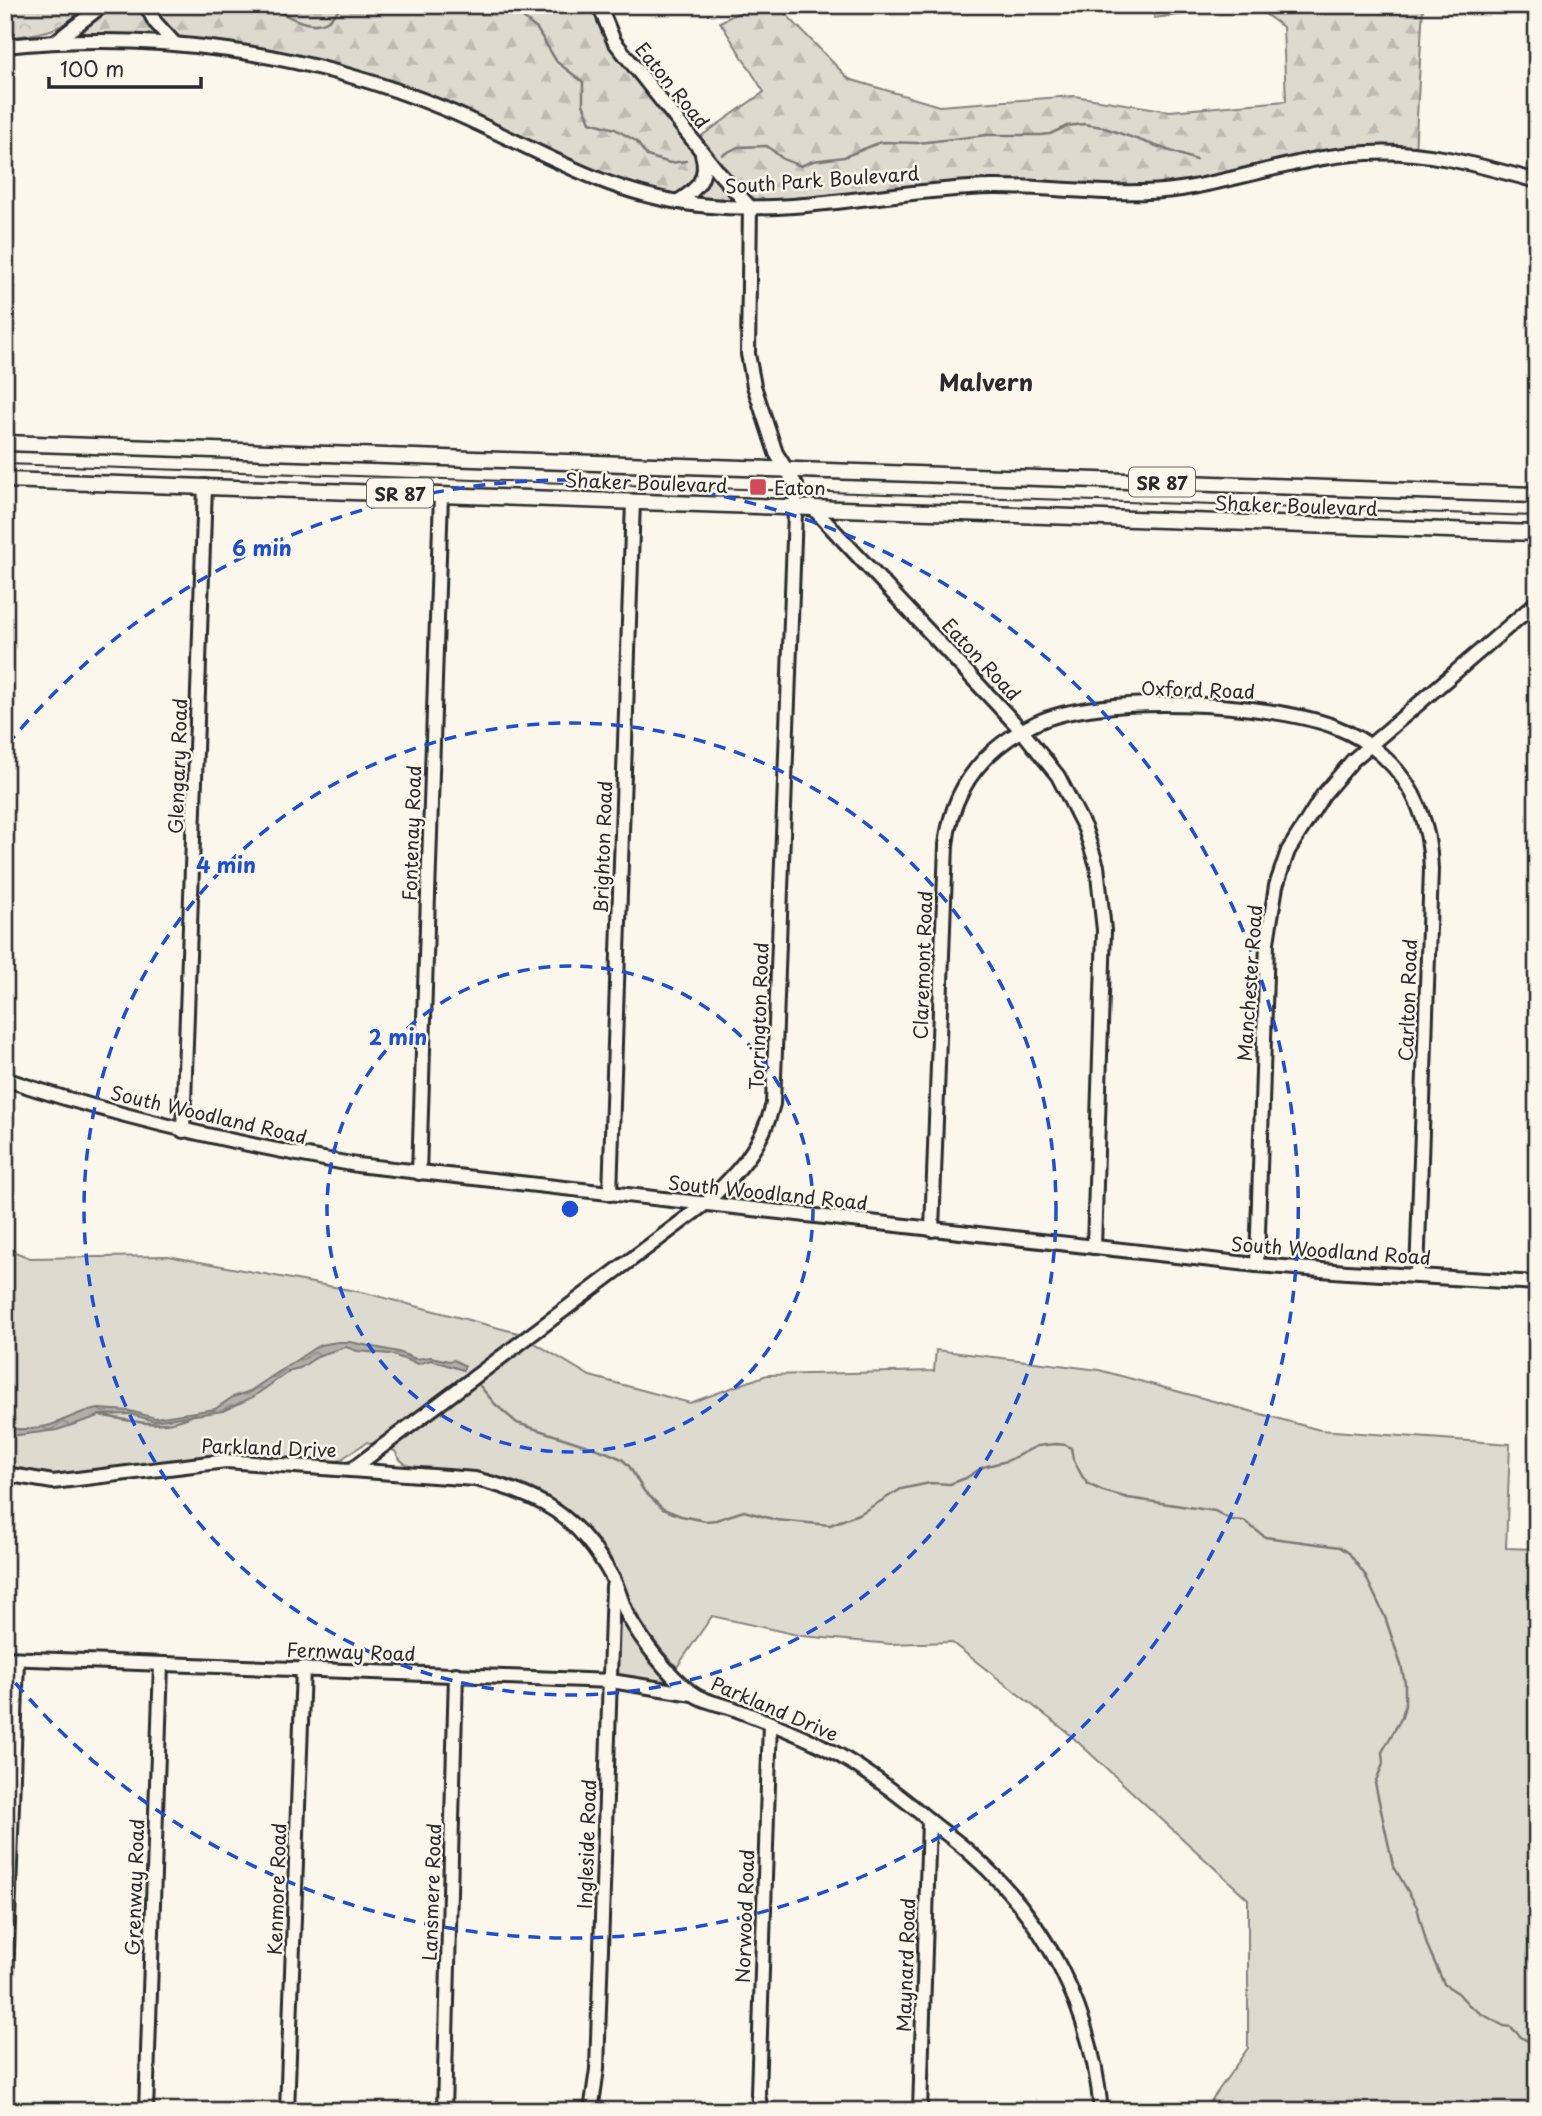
<svg xmlns="http://www.w3.org/2000/svg" width="1542" height="2116" viewBox="0 0 1542 2116" font-family="'Playpen Sans',sans-serif">
	<style>
		.grass { fill: #dddad0; stroke: #84827e; stroke-width: 2 }
		.forest { fill: url(#forest-firs); stroke: #84827e; stroke-width: 2 }
		.park { fill: url(#park-crowns); stroke: #84827e; stroke-width: 2 }
		.water { fill: url(#water-waves); stroke: #7b7a75; stroke-width: 2 }
		.lines { fill: none; stroke-linecap: round; stroke-linejoin: round }
		.stream { stroke: #7b7a75; stroke-width: 2.5 }
		.minor-casing { stroke: #2b2b2b; stroke-width: 18 }
		.major-casing { stroke: #2b2b2b; stroke-width: 19 }
		.minor { stroke: #fbf7ec; stroke-width: 12 }
		.major { stroke: #fbf7ec; stroke-width: 14 }
		.tram { stroke: #2b2b2b; stroke-width: 2 }
		.ring { fill: none; stroke: #1d4ed8; stroke-width: 3.5; stroke-dasharray: 12 9 }
		.poi-dot { fill: #d1495b; stroke: #fbf7ec; stroke-width: 2.5 }
		.labels { text-anchor: middle; dominant-baseline: central; stroke-width: 5; stroke-linejoin: round; paint-order: stroke }
		.shield { fill: #fbf7ec; stroke: #696865; stroke-width: 2 }
		.shield-label { font-size: 18px; font-weight: bold; fill: #2b2b2b }
		.street-label { font-size: 19px; fill: #2b2b2b; stroke: #fbf7ec }
		.poi-label { font-size: 19px; fill: #2b2b2b; stroke: #fbf7ec; text-anchor: start }
		.quarter-label { font-size: 23px; font-weight: bold; fill: #2b2b2b; stroke: #fbf7ec }
		.centre { fill: #1d4ed8; stroke: #fbf7ec; stroke-width: 3.5 }
		.ring-label { font-size: 21px; text-anchor: middle; font-weight: bold; fill: #1d4ed8; stroke: #fbf7ec; stroke-width: 5; stroke-linejoin: round; paint-order: stroke }
	</style>
	<defs>
		<pattern id="forest-firs" width="22" height="20" patternUnits="userSpaceOnUse" patternTransform="scale(1.75)"><rect width="22" height="20" fill="#dddad0"/><path d="M5 1l3.5 6h-7zM16 11l3.5 6h-7z" fill="#bebbb3"/></pattern>
		<pattern id="park-crowns" width="20" height="18" patternUnits="userSpaceOnUse" patternTransform="scale(1.75)"><rect width="20" height="18" fill="#dddad0"/><path d="M2 6a3 3 0 1 1 6 0M12 15a3 3 0 1 1 6 0" fill="none" stroke="#bebbb3"/></pattern>
		<pattern id="water-waves" width="16" height="10" patternUnits="userSpaceOnUse" patternTransform="scale(1.75)"><rect width="16" height="10" fill="#b1afa7"/><path d="M0 5q4-4 8 0t8 0" fill="none" stroke="#908f88"/></pattern>
	</defs>
	<rect width="100%" height="100%" fill="#fbf7ec"/>
	<filter id="ink" filterUnits="userSpaceOnUse"><feTurbulence type="fractalNoise" baseFrequency=".0143" numOctaves="2"/><feDisplacementMap in="SourceGraphic" scale="14" xChannelSelector="R" yChannelSelector="G"/><feConvolveMatrix kernelMatrix="1 2 1 2 8 2 1 2 1" color-interpolation-filters="sRGB"/></filter>
	<g filter="url(#ink)">
		<g class="grass">
			<path d="M5,1248L30,1258L168,1256L366,1293L518,1333L590,1376L690,1403L767,1375L934,1371L936,1350L1099,1370L1320,1430L1510,1444L1506,1548L1537,1549V2111H1204L1248,2048V1899L1067,1732L951,1642L891,1644L802,1636L712,1616L677,1667C658,1648 642,1626 630,1601C624,1587 618,1571 610,1557C596,1534 572,1512 549,1497C521,1480 484,1473 451,1471C437,1470 422,1473 409,1466C402,1463 398,1458 395,1451L367,1442L337,1462L327,1463L229,1455L172,1460L59,1476L29,1474L5,1465Z"/>
			<path d="M614,1578L628,1615L693,1694L611,1681Z"/>
		</g>
		<path class="forest" d="M102,5H599L603,16L694,141L764,92L720,22L753,5H777L849,79L939,106L1074,96L1170,111L1286,101L1283,27L1254,6L1154,18L1153,5H1423L1415,154L1368,153L1182,189L1054,188L781,206L665,200L442,108L236,50L56,41Z"/>
		<path class="park" d="M5,5H91C62,31 43,34 5,38Z"/>
		<path class="water" d="M338,1342H350L398,1352L416,1359L431,1357L449,1361L454,1360L465,1366L463,1370L431,1360L418,1364L390,1354L357,1351L346,1347L320,1355L300,1368L291,1370L253,1397L223,1411L154,1421L130,1414L102,1415L57,1430L11,1436L5,1435V1429H33L51,1425L83,1412L99,1409L130,1411L155,1418L215,1409L233,1397L250,1391L313,1349L320,1345Z"/>
		<g class="lines">
			<g class="stream">
				<path d="M258,5C280,7 305,33 327,21C332,18 338,10 343,5"/>
				<path d="M467,5L493,12L513,10L537,29L557,62L583,82V104L590,122L615,129L636,141L647,156L670,163L686,161"/>
				<path d="M722,155L738,147L767,146L783,159L801,166L813,161L844,157L881,142L918,143L987,135H1041L1050,134L1067,126L1084,124L1102,127L1196,160"/>
				<path d="M480,1386L495,1404L517,1423L606,1452L622,1459L629,1466L644,1491L663,1509L681,1516L706,1521L716,1520L744,1511L776,1520L830,1525L861,1513L901,1489L930,1483L950,1484L966,1478L983,1467L1007,1461L1037,1446L1056,1444L1066,1445L1071,1448L1073,1459L1082,1476L1088,1484L1103,1491L1128,1498L1215,1511L1231,1520L1244,1521L1265,1537L1340,1547L1349,1553L1365,1575L1385,1617L1401,1665L1405,1683V1705L1402,1717L1382,1752L1383,1764L1375,1783L1393,1865L1417,1907L1427,1945L1444,1984L1458,1993L1469,2005L1480,2013L1504,2026L1511,2027L1522,2038L1537,2045"/>
				<path d="M99,1415C132,1421 164,1431 195,1414"/>
			</g>
			<defs>
				<g id="minor">
					<path d="M146,5L155,22L175,44"/>
					<path d="M56,41L103,5"/>
					<path d="M5,46C154,30 307,52 445,109C536,147 607,198 710,206C804,214 898,189 992,187C1055,186 1119,198 1181,189C1243,179 1304,156 1367,153C1425,149 1481,166 1537,181"/>
					<path d="M677,202C697,190 709,178 702,154"/>
					<path d="M811,506L1022,731L1058,776L1085,829L1097,866L1104,930L1094,1247"/>
					<path d="M5,1079C120,1118 237,1144 357,1165L1257,1265L1347,1272L1537,1283"/>
					<path d="M183,1131L205,486"/>
					<path d="M419,1173L441,495"/>
					<path d="M610,1194L633,501"/>
					<path d="M932,1230L946,845C952,788 984,748 1036,723C1099,693 1267,702 1333,726C1351,733 1369,743 1383,756C1416,786 1430,825 1431,869L1417,1276"/>
					<path d="M1257,1265L1267,942L1276,886L1288,851L1323,795L1353,760L1537,602"/>
					<path d="M351,1470L705,1204C737,1173 762,1148 773,1104L796,485L776,453L754,386L748,354L750,207L719,173L614,41L599,5"/>
					<path d="M5,1474L53,1482L226,1461L475,1479C542,1495 578,1516 612,1577C619,1589 622,1604 628,1616C643,1642 668,1675 692,1693C702,1701 719,1704 732,1708C763,1720 795,1732 824,1747C863,1767 896,1792 929,1820C942,1831 957,1841 970,1853C1047,1920 1092,2010 1101,2111"/>
					<path d="M5,1658L611,1681L693,1694"/>
					<path d="M5,2009L17,1659"/>
					<path d="M146,2111L161,1664"/>
					<path d="M287,2111L303,1668"/>
					<path d="M444,2111L456,1674"/>
					<path d="M591,2111L597,2069L613,1586"/>
					<path d="M761,2111L758,2094L770,1723"/>
					<path d="M920,2111L929,1820"/>
				</g>
				<g id="major">
					<path d="M5,443L1537,495"/>
					<path d="M5,480L1537,533"/>
				</g>
			</defs>
			<use href="#minor" class="minor-casing"/>
			<use href="#major" class="major-casing"/>
			<use href="#minor" class="minor"/>
			<use href="#major" class="major"/>
			<path class="tram" d="M5,464L1537,516"/>
		</g>
	</g>
	<g class="ring">
		<circle cx="570" cy="1209" r="243"/>
		<circle cx="570" cy="1209" r="486"/>
		<path d="M7 745A729 729 0 1 1 7 1673"/>
	</g>
	<rect class="poi-dot" x="749" y="478" width="18" height="18" rx="3.5"/>
	<g class="labels">
		<g class="shield">
			<rect x="1129" y="467.5" width="66" height="29" rx="5"/>
			<rect x="367" y="478.5" width="66" height="29" rx="5"/>
		</g>
		<g class="shield-label">
			<text x="1162" y="482">SR 87</text>
			<text x="400" y="493">SR 87</text>
		</g>
		<g class="street-label">
			<text transform="translate(673 85) rotate(51)">Eaton Road</text>
			<text transform="translate(822 179) rotate(-4)">South Park Boulevard</text>
			<text transform="translate(646 482) rotate(2)">Shaker Boulevard</text>
			<text transform="translate(1296 505) rotate(2)">Shaker Boulevard</text>
			<text transform="translate(982 659) rotate(47)">Eaton Road</text>
			<text transform="translate(1198 689) rotate(2)">Oxford Road</text>
			<text transform="translate(177 766) rotate(-88)">Glengary Road</text>
			<text transform="translate(411 833) rotate(-88)">Fontenay Road</text>
			<text transform="translate(602 847) rotate(-88)">Brighton Road</text>
			<text transform="translate(922 965) rotate(-88)">Claremont Road</text>
			<text transform="translate(1249 983) rotate(-86)">Manchester Road</text>
			<text transform="translate(1407 1000) rotate(-88)">Carlton Road</text>
			<text transform="translate(758 1016) rotate(-88)">Torrington Road</text>
			<text transform="translate(209 1114) rotate(13)">South Woodland Road</text>
			<text transform="translate(768 1192) rotate(6)">South Woodland Road</text>
			<text transform="translate(1331 1250) rotate(4)">South Woodland Road</text>
			<text transform="translate(269 1447) rotate(2)">Parkland Drive</text>
			<text transform="translate(351 1651) rotate(2)">Fernway Road</text>
			<text transform="translate(775 1708) rotate(23)">Parkland Drive</text>
			<text transform="translate(586 1844) rotate(-88)">Ingleside Road</text>
			<text transform="translate(134 1887) rotate(-88)">Grenway Road</text>
			<text transform="translate(276 1889) rotate(-88)">Kenmore Road</text>
			<text transform="translate(431 1892) rotate(-88)">Lansmere Road</text>
			<text transform="translate(744 1916) rotate(-88)">Norwood Road</text>
			<text transform="translate(905 1965) rotate(-88)">Maynard Road</text>
		</g>
		<g class="poi-label">
			<text x="774" y="487">Eaton</text>
		</g>
		<g class="quarter-label">
			<text x="986" y="381">Malvern</text>
		</g>
	</g>
	<circle cx="570" cy="1209" r="10" class="centre"/>
	<g class="ring-label">
		<text x="262" y="556">6 min</text>
		<text x="226" y="873">4 min</text>
		<text x="398" y="1045">2 min</text>
	</g>
	<rect width="1542" height="2116" fill="none" stroke="#fbf7ec" stroke-width="28"/>
	<rect x="14" y="14" width="1514" height="2088" fill="none" stroke="#2b2b2b" stroke-width="2.5" filter="url(#ink)"/>
	<path d="M49 77v10h152v-10" fill="none" stroke="#2b2b2b" stroke-width="3.5"/>
	<text x="60" y="77" font-size="21" fill="#2b2b2b" stroke="#fbf7ec" stroke-width="5" paint-order="stroke">100 m</text>
</svg>
